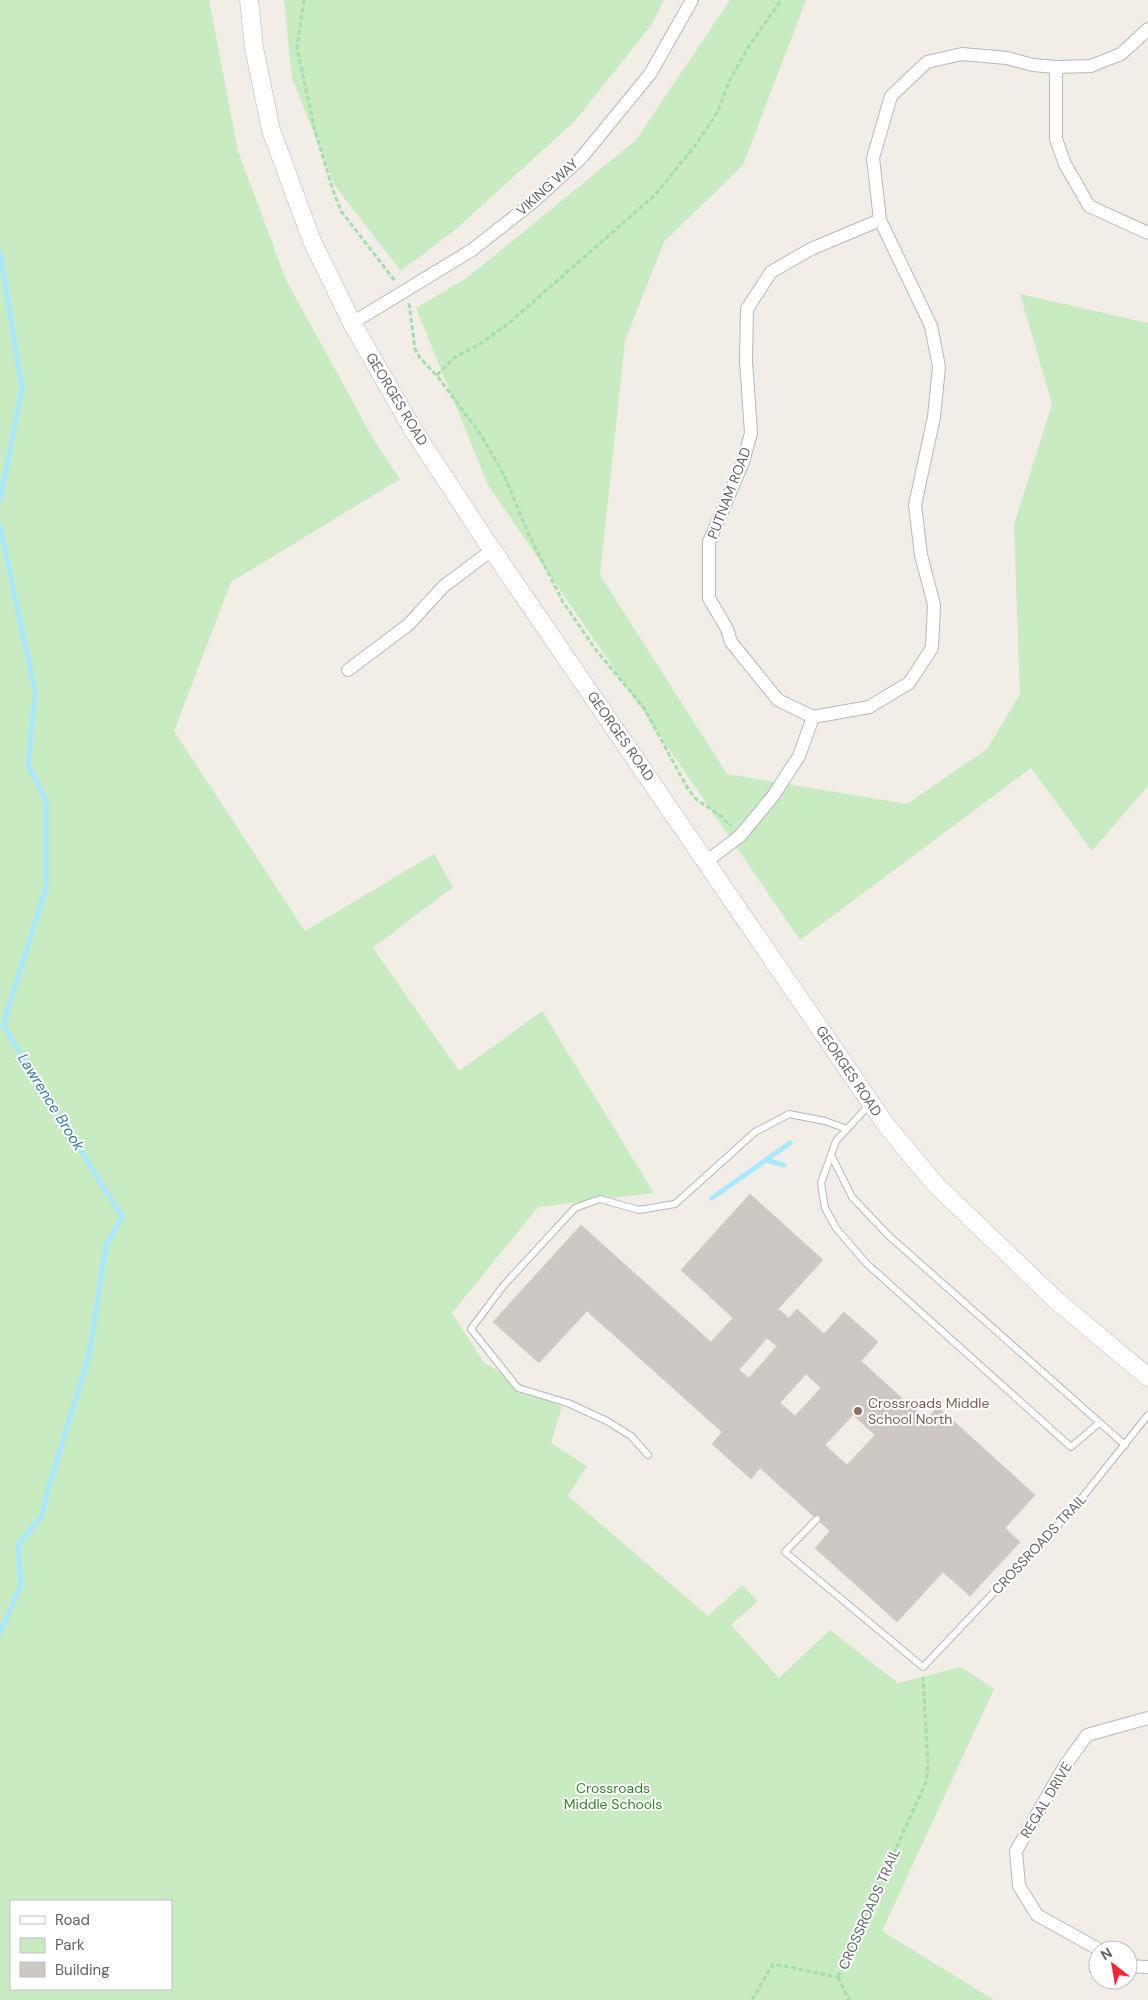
<svg xmlns="http://www.w3.org/2000/svg" width="1148" height="2000" viewBox="0 0 1148 2000" font-family="'DM Sans',sans-serif">
	<style>
		.green { fill: #c8ebc1; fill-rule: evenodd }
		.lines { fill: none; stroke-linecap: round; stroke-linejoin: round }
		.stream { stroke: #a9e8ff; stroke-width: 5 }
		.building { fill: #cdc8c3; stroke: #d7cec4; fill-rule: evenodd }
		.lane-casing { stroke: #b4b9bc; stroke-width: 8 }
		.street-casing { stroke: #b4b9bc; stroke-width: 14 }
		.secondary-casing { stroke: #b3b8bd; stroke-width: 19 }
		.path { stroke: #a3dfa9; stroke-width: 3; stroke-dasharray: 5 2.5; stroke-linecap: butt }
		.lane { stroke: #fff; stroke-width: 6 }
		.street { stroke: #fff; stroke-width: 12 }
		.secondary { stroke: #fff; stroke-width: 18 }
		.education-dot { fill: #8d6e63; stroke: #fff; stroke-width: 2 }
		.labels { text-anchor: middle; dominant-baseline: central; stroke-width: 4; stroke-linejoin: round; paint-order: stroke }
		.street-label { font-size: 14px; fill: #5e6469; stroke: #fff }
		.education-label { font-size: 14px; fill: #785e54; stroke: #fff; text-anchor: start }
		.park-label { font-size: 14px; fill: #35822b; stroke: #fff }
		.water-label { font-size: 15px; font-style: italic; fill: #337aa1; stroke: #fff }
	</style>
	<rect width="100%" height="100%" fill="#f2ede7"/>
	<g class="green">
		<path d="M0,0H209L238,151L286,280L375,442L400,479L231,582L174,731L305,931L434,854L453,887L373,948L459,1071L542,1011L654,1193L538,1207L452,1313L484,1363L562,1407L551,1443L587,1466L568,1496L708,1616L742,1585L758,1601L731,1625L779,1678L830,1630L898,1683L961,1667L994,1689L882,1931L994,2000H0ZM11,1901H171V1989H11Z"/>
		<path d="M284,0H664L652,24L575,121L455,230L401,271L335,186L292,78Z"/>
		<path d="M730,0H806L743,165L664,242L625,341L600,575L727,774L907,804L987,749L1020,694L1014,525L1052,404L1020,294L1148,323V786L1092,851L1031,768L800,940L488,485L416,308L468,277L636,140Z"/>
	</g>
	<g class="lines">
		<g class="stream">
			<path d="M0,252L22,388L0,500"/>
			<path d="M0,526L35,692L28,765L46,800V887L3,1025L122,1217L106,1246L89,1355L47,1492L42,1515L18,1545L21,1585L0,1632"/>
			<path d="M766,1160L784,1165"/>
			<path d="M712,1198L790,1143"/>
		</g>
	</g>
	<path class="building" d="M750,1194L823,1260L778,1309L789,1318L797,1309L824,1334L844,1312L878,1342L861,1361L926,1420L938,1407L1035,1495L1005,1528L1020,1542L970,1596L943,1572L897,1622L815,1548L830,1531L760,1468L751,1479L712,1444L722,1432L587,1311L539,1363L493,1322L581,1225L711,1342L733,1318L681,1270ZM767,1338L777,1346L749,1378L739,1370ZM806,1374L821,1388L795,1416L780,1403ZM853,1415L875,1435L847,1465L825,1445Z"/>
	<g class="lines">
		<defs>
			<g id="lane">
				<path d="M870,1104L836,1141L821,1183L825,1208L836,1228L866,1263L1071,1447L1099,1423"/>
				<path d="M831,1155L852,1197L888,1235L1125,1445"/>
				<path d="M648,1455L631,1436L607,1421L568,1403L518,1388L471,1329L504,1285L575,1208L600,1199L639,1210L675,1204L755,1132L789,1114L825,1121L847,1129"/>
				<path d="M817,1519L785,1552L923,1667L1073,1509L1148,1415"/>
			</g>
			<g id="street">
				<path d="M1148,29L1121,54L1091,66L1056,67V139L1065,164L1089,206L1148,233"/>
				<path d="M880,220L931,326L939,367L934,417L915,505L921,555L934,605L932,648L909,683L869,707L813,717L778,700L731,642L727,629L709,598V542L743,462L751,433L746,361L747,309L771,272L811,249L880,220L873,158L891,96L927,62L962,54L1007,58L1033,65L1056,67"/>
				<path d="M352,323L472,250L533,202L582,157L650,74L692,0"/>
				<path d="M348,670L408,625L444,586L492,550"/>
				<path d="M707,861L740,836L773,796L799,756L813,717"/>
				<path d="M1100,1950L1037,1915L1019,1886L1016,1851L1064,1767L1087,1735L1148,1718"/>
				<path d="M1128,1966L1148,1967"/>
			</g>
			<path id="secondary" d="M249,0L254,48L271,130L312,241L352,323L412,428L486,541L886,1125L936,1185L1057,1301L1148,1377"/>
		</defs>
		<use href="#lane" class="lane-casing"/>
		<use href="#street" class="street-casing"/>
		<use href="#secondary" class="secondary-casing"/>
		<g class="path">
			<path d="M304,0L297,48L315,131L334,193L341,211L395,281"/>
			<path d="M409,303L415,349L420,358L438,377L481,435L504,475L529,535L563,602L596,650L644,708L688,789L697,800L721,816L731,826"/>
			<path d="M437,375L455,357L480,344L510,322L655,195L694,147L717,113L730,80L749,46L781,0"/>
			<path d="M838,1977L926,1782L928,1766L923,1677"/>
			<path d="M838,1977L849,2000"/>
			<path d="M752,2000L773,1964L838,1977"/>
		</g>
		<use href="#lane" class="lane"/>
		<use href="#street" class="street"/>
		<use href="#secondary" class="secondary"/>
	</g>
	<circle class="education-dot" cx="858" cy="1411" r="5"/>
	<g class="labels">
		<g class="street-label">
			<text transform="translate(547 187) rotate(-42)">VIKING WAY</text>
			<text transform="translate(397 399) rotate(59)">GEORGES ROAD</text>
			<text transform="translate(729 493) rotate(-69)">PUTNAM ROAD</text>
			<text transform="translate(621 736) rotate(55)">GEORGES ROAD</text>
			<text transform="translate(849 1071) rotate(56)">GEORGES ROAD</text>
			<text transform="translate(1039 1544) rotate(-47)">CROSSROADS TRAIL</text>
			<text transform="translate(1046 1800) rotate(-59)">REGAL DRIVE</text>
			<text transform="translate(869 1909) rotate(-66)">CROSSROADS TRAIL</text>
		</g>
		<g class="education-label">
			<text x="868" y="1403">Crossroads Middle<tspan x="868" dy="16">School North</tspan></text>
		</g>
		<g class="park-label">
			<text x="613" y="1788">Crossroads<tspan x="613" dy="16">Middle Schools</tspan></text>
		</g>
		<g class="water-label">
			<text transform="translate(51 1102) rotate(58)">Lawrence Brook</text>
		</g>
	</g>
	<rect x="10" y="1900" width="162" height="90" fill="#ffffff" stroke="#bfc1c3"/>
	<rect x="20" y="1916" width="25" height="8" fill="#ffffff" stroke="#bfc1c3"/>
	<text x="55" y="1925" font-size="15" fill="#5e6469">Road</text>
	<rect x="20" y="1938" width="25" height="15" fill="#c8ebc1" stroke="#bfc1c3"/>
	<text x="55" y="1950" font-size="15" fill="#5e6469">Park</text>
	<rect x="20" y="1962" width="25" height="15" fill="#cdc8c3" stroke="#bfc1c3"/>
	<text x="55" y="1975" font-size="15" fill="#5e6469">Building</text>
	<g transform="translate(1113 1965) rotate(329)"><circle r="24" fill="#ffffff" stroke="#bfc1c3"/>
	<path d="M0-4L9 19L0 12L-9 19Z" fill="#fb2335"/>
	<text y="-8" font-size="14" font-weight="bold" text-anchor="middle" fill="#5e6469">N</text>
	</g>
</svg>
